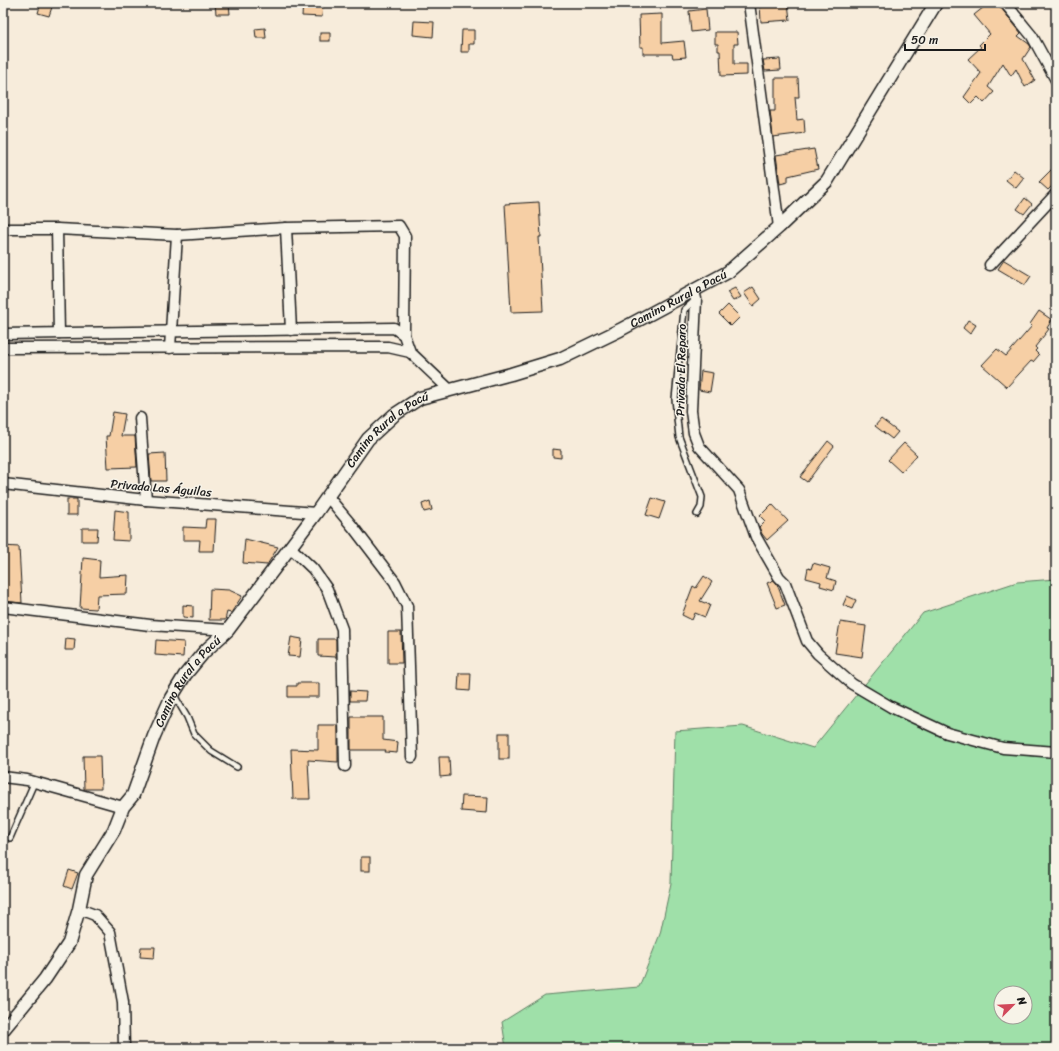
<svg xmlns="http://www.w3.org/2000/svg" width="1059" height="1051" font-family="Sriracha,sans-serif">
  <style>
    .green { fill: #9fe0a9; stroke: #5e7e62; fill-rule: evenodd }
    .building { fill: #f6cfa5; stroke: #1c1c1c }
    .lines { fill: none; stroke-linecap: round; stroke-linejoin: round }
    .service-casing { stroke: #1c1c1c; stroke-width: 8 }
    .minor-casing { stroke: #1c1c1c; stroke-width: 13 }
    .tertiary-casing { stroke: #1c1c1c; stroke-width: 15 }
    .service { stroke: #f7f3e8; stroke-width: 5 }
    .minor { stroke: #f7f3e8; stroke-width: 10 }
    .tertiary { stroke: #f7f3e8; stroke-width: 12 }
    .labels { text-anchor: middle; dominant-baseline: central; stroke-width: 3; stroke-linejoin: round; paint-order: stroke }
    .street-label { font-size: 12px; fill: #1c1c1c; stroke: #f7f3e8 }
  </style>
  <rect width="100%" height="100%" fill="#f7ecdb"/>
  <filter id="ink" filterUnits="userSpaceOnUse"><feTurbulence type="fractalNoise" baseFrequency=".025" numOctaves="2"/><feDisplacementMap in="SourceGraphic" scale="8" xChannelSelector="R" yChannelSelector="G"/><feConvolveMatrix kernelMatrix="1 2 1 2 8 2 1 2 1" color-interpolation-filters="sRGB"/></filter>
  <g filter="url(#ink)">
    <path class="green" d="M 1056,579 L 1056,1048 L 506,1048 L 502,1022 L 545,995 L 639,987 L 660,934 L 671,883 L 675,731 L 743,726 L 813,748 L 923,613 L 1017,582 ZM 1001,993 L 1025,993 L 1025,1017 L 1001,1017 Z"/>
    <g class="building">
      <path d="M 41,3 L 52,7 L 49,16 L 38,13 Z"/>
      <path d="M 215,3 L 229,3 L 230,14 L 216,14 Z"/>
      <path d="M 303,3 L 323,5 L 322,17 L 302,16 Z"/>
      <path d="M 760,3 L 788,3 L 790,20 L 761,22 Z"/>
      <path d="M 989,3 L 997,3 L 1021,33 L 1018,36 L 1029,44 L 1031,47 L 1023,59 L 1035,80 L 1025,87 L 1016,69 L 1011,76 L 1003,63 L 988,87 L 994,92 L 984,103 L 978,97 L 971,104 L 964,97 L 981,73 L 968,59 L 981,47 L 979,45 L 990,34 L 974,15 Z"/>
      <path d="M 706,9 L 708,30 L 691,32 L 689,11 Z"/>
      <path d="M 662,14 L 662,43 L 684,41 L 686,57 L 673,58 L 672,54 L 643,54 L 643,47 L 640,47 L 639,15 Z"/>
      <path d="M 414,21 L 434,22 L 433,37 L 413,35 Z"/>
      <path d="M 265,28 L 266,38 L 256,38 L 255,29 Z"/>
      <path d="M 462,30 L 474,30 L 474,44 L 469,44 L 469,52 L 461,52 Z"/>
      <path d="M 715,32 L 737,32 L 738,44 L 734,44 L 734,64 L 747,64 L 747,75 L 721,76 L 720,51 L 718,51 L 718,44 L 715,44 Z"/>
      <rect x="320" y="33" width="10" height="8"/>
      <path d="M 780,59 L 781,70 L 765,71 L 763,60 Z"/>
      <path d="M 775,78 L 798,78 L 799,97 L 795,97 L 797,120 L 804,119 L 805,133 L 773,137 L 770,111 L 775,111 Z"/>
      <path d="M 814,149 L 818,169 L 788,176 L 788,182 L 780,184 L 776,155 Z"/>
      <path d="M 1056,165 L 1056,182 L 1048,190 L 1039,182 Z"/>
      <path d="M 1014,170 L 1024,178 L 1016,188 L 1006,180 Z"/>
      <path d="M 1025,198 L 1032,204 L 1024,214 L 1017,209 Z"/>
      <path d="M 539,202 L 541,237 L 539,237 L 543,311 L 511,312 L 505,204 Z"/>
      <path d="M 1004,260 L 1031,276 L 1025,285 L 998,269 Z"/>
      <path d="M 753,287 L 761,299 L 753,306 L 744,293 Z"/>
      <path d="M 735,288 L 741,297 L 733,301 L 727,292 Z"/>
      <path d="M 728,305 L 740,317 L 731,326 L 719,314 Z"/>
      <path d="M 1039,311 L 1052,320 L 1047,328 L 1049,329 L 1035,347 L 1037,349 L 1035,351 L 1039,355 L 1033,362 L 1031,361 L 1007,387 L 982,365 L 997,349 L 1006,356 L 1032,326 L 1030,324 Z"/>
      <path d="M 968,320 L 976,325 L 970,334 L 963,328 Z"/>
      <path d="M 701,371 L 713,373 L 710,392 L 699,390 Z"/>
      <path d="M 113,412 L 125,414 L 121,436 L 135,436 L 137,467 L 108,468 L 106,436 L 109,436 Z"/>
      <path d="M 881,419 L 898,432 L 892,439 L 875,426 Z"/>
      <path d="M 828,441 L 834,446 L 807,482 L 800,477 Z"/>
      <path d="M 904,443 L 917,455 L 901,472 L 888,460 Z"/>
      <path d="M 553,449 L 561,450 L 561,458 L 553,457 Z"/>
      <path d="M 165,453 L 166,481 L 151,481 L 149,454 Z"/>
      <path d="M 652,498 L 665,502 L 659,519 L 646,515 Z"/>
      <rect x="67" y="499" width="10" height="16"/>
      <path d="M 430,501 L 432,510 L 424,512 L 422,504 Z"/>
      <path d="M 772,504 L 788,521 L 767,540 L 762,534 L 759,527 L 765,521 L 760,516 Z"/>
      <path d="M 115,510 L 129,512 L 129,541 L 113,540 Z"/>
      <path d="M 206,519 L 216,519 L 214,551 L 199,551 L 200,540 L 183,540 L 183,527 L 205,528 Z"/>
      <path d="M 82,528 L 98,528 L 97,541 L 82,541 Z"/>
      <path d="M 245,539 L 278,547 L 267,565 L 243,563 Z"/>
      <path d="M 3,546 L 19,547 L 22,603 L 3,601 Z"/>
      <path d="M 83,558 L 100,560 L 99,577 L 128,575 L 127,594 L 97,595 L 96,609 L 80,608 Z"/>
      <path d="M 813,563 L 830,568 L 827,578 L 836,581 L 834,590 L 820,586 L 821,582 L 806,578 L 808,568 L 811,569 Z"/>
      <path d="M 704,576 L 712,582 L 700,601 L 710,605 L 705,617 L 695,613 L 692,620 L 682,615 L 693,586 L 696,588 Z"/>
      <path d="M 774,580 L 777,584 L 785,605 L 777,608 L 767,583 Z"/>
      <path d="M 210,589 L 229,590 L 242,596 L 231,613 L 227,612 L 225,620 L 209,620 Z"/>
      <path d="M 847,596 L 856,600 L 852,609 L 843,605 Z"/>
      <path d="M 183,605 L 193,606 L 193,618 L 183,617 Z"/>
      <path d="M 840,622 L 866,626 L 862,657 L 835,653 Z"/>
      <path d="M 388,632 L 401,632 L 402,663 L 388,663 Z"/>
      <path d="M 291,637 L 302,639 L 300,657 L 288,656 Z"/>
      <path d="M 66,638 L 75,639 L 74,650 L 65,650 Z"/>
      <path d="M 318,639 L 336,639 L 336,657 L 318,656 Z"/>
      <path d="M 156,640 L 184,642 L 183,657 L 155,655 Z"/>
      <path d="M 459,673 L 471,673 L 470,691 L 458,690 Z"/>
      <path d="M 297,683 L 319,683 L 319,697 L 288,697 L 288,686 L 297,686 Z"/>
      <path d="M 350,691 L 366,692 L 365,701 L 350,701 Z"/>
      <path d="M 351,717 L 383,717 L 383,740 L 398,742 L 397,753 L 385,752 L 386,750 L 351,750 Z"/>
      <path d="M 318,725 L 338,725 L 338,762 L 308,760 L 310,799 L 293,799 L 291,749 L 318,750 Z"/>
      <rect x="499" y="733" width="10" height="26"/>
      <path d="M 83,756 L 100,756 L 101,789 L 84,789 Z"/>
      <path d="M 439,757 L 449,757 L 450,776 L 440,777 Z"/>
      <path d="M 462,796 L 488,797 L 487,813 L 461,811 Z"/>
      <rect x="361" y="857" width="9" height="14"/>
      <path d="M 69,870 L 78,873 L 72,889 L 64,886 Z"/>
      <path d="M 141,947 L 155,947 L 154,958 L 140,957 Z"/>
    </g>
    <g class="lines">
      <defs>
        <g id="service">
          <path d="M 695,300 L 684,310 L 675,399 L 679,437 L 702,497 L 701,507 L 697,514"/>
          <path d="M 174,695 L 187,717 L 194,734 L 211,751 L 237,767"/>
          <path d="M 10,838 L 34,783"/>
        </g>
        <g id="minor">
          <path d="M 749,3 L 779,227"/>
          <path d="M 1005,3 L 1032,36 L 1056,80"/>
          <path d="M 286,228 L 291,330"/>
          <path d="M 3,229 L 57,229 L 177,235 L 286,228 L 399,226 L 405,236 L 404,335"/>
          <path d="M 57,229 L 59,333"/>
          <path d="M 990,265 L 1056,194"/>
          <path d="M 694,291 L 696,299 L 691,411 L 694,433 L 699,446 L 739,490 L 756,537 L 779,577 L 785,583 L 807,641 L 818,654 L 852,684 L 891,707 L 947,733 L 1003,748 L 1056,752"/>
          <path d="M 3,334 L 394,328 L 404,335 L 410,352 L 450,390"/>
          <path d="M 3,348 L 388,347 L 410,352"/>
          <path d="M 170,348 L 177,235"/>
          <path d="M 140,418 L 146,500"/>
          <path d="M 3,484 L 146,500 L 316,513"/>
          <path d="M 328,497 L 353,527 L 395,582 L 407,606 L 412,757"/>
          <path d="M 290,547 L 313,569 L 327,589 L 342,629 L 345,766"/>
          <path d="M 3,607 L 150,625 L 228,630"/>
          <path d="M 3,777 L 27,780 L 88,797 L 123,807"/>
          <path d="M 79,909 L 95,915 L 110,932 L 123,1002 L 124,1048"/>
        </g>
        <g id="tertiary">
          <path id="s1" d="M 3,1030 L 45,979 L 69,943 L 79,909 L 86,875 L 114,830 L 123,807 L 133,795 L 154,736 L 171,698 L 185,675 L 204,652 L 228,630 L 316,513 L 368,439 L 394,415 L 420,398 L 511,374 L 560,359 L 620,330 L 728,272 L 779,227 L 827,181 L 936,3"/>
        </g>
      </defs>
      <use href="#service" class="service-casing"/>
      <use href="#minor" class="minor-casing"/>
      <use href="#tertiary" class="tertiary-casing"/>
      <use href="#service" class="service"/>
      <use href="#minor" class="minor"/>
      <use href="#tertiary" class="tertiary"/>
    </g>
  </g>
  <g class="labels">
    <g class="street-label">
      <text stroke="none"><textPath href="#s1" startOffset="1048">Camino Rural a Pacú</textPath></text>
      <text transform="translate(681 370) rotate(-89)">Privada El Reparo</text>
      <text stroke="none"><textPath href="#s1" startOffset="724">Camino Rural a Pacú</textPath></text>
      <text transform="translate(161 488) rotate(5)">Privada Las Águilas</text>
      <text stroke="none"><textPath href="#s1" startOffset="400">Camino Rural a Pacú</textPath></text>
    </g>
  </g>
  <rect width="1059" height="1051" fill="none" stroke="#f7f3e8" stroke-width="16"/>
  <rect x="8" y="8" width="1043" height="1035" fill="none" stroke="#1c1c1c" stroke-width="1.5" filter="url(#ink)"/>
  <g transform="translate(1013 1005) rotate(66)"><circle r="19" fill="#f7f3e8" stroke="#9f9d96"/>
  <path d="M0-3L7 15L0 10L-7 15Z" fill="#d1495b"/>
  <text y="-6" font-size="11" font-weight="bold" text-anchor="middle" fill="#1c1c1c">N</text>
  </g>
  <path d="M905 44v6h80v-6" fill="none" stroke="#1c1c1c" stroke-width="2"/>
  <text x="911" y="44" font-size="12" fill="#1c1c1c" stroke="#f7f3e8" stroke-width="3" paint-order="stroke">50 m</text>
</svg>
